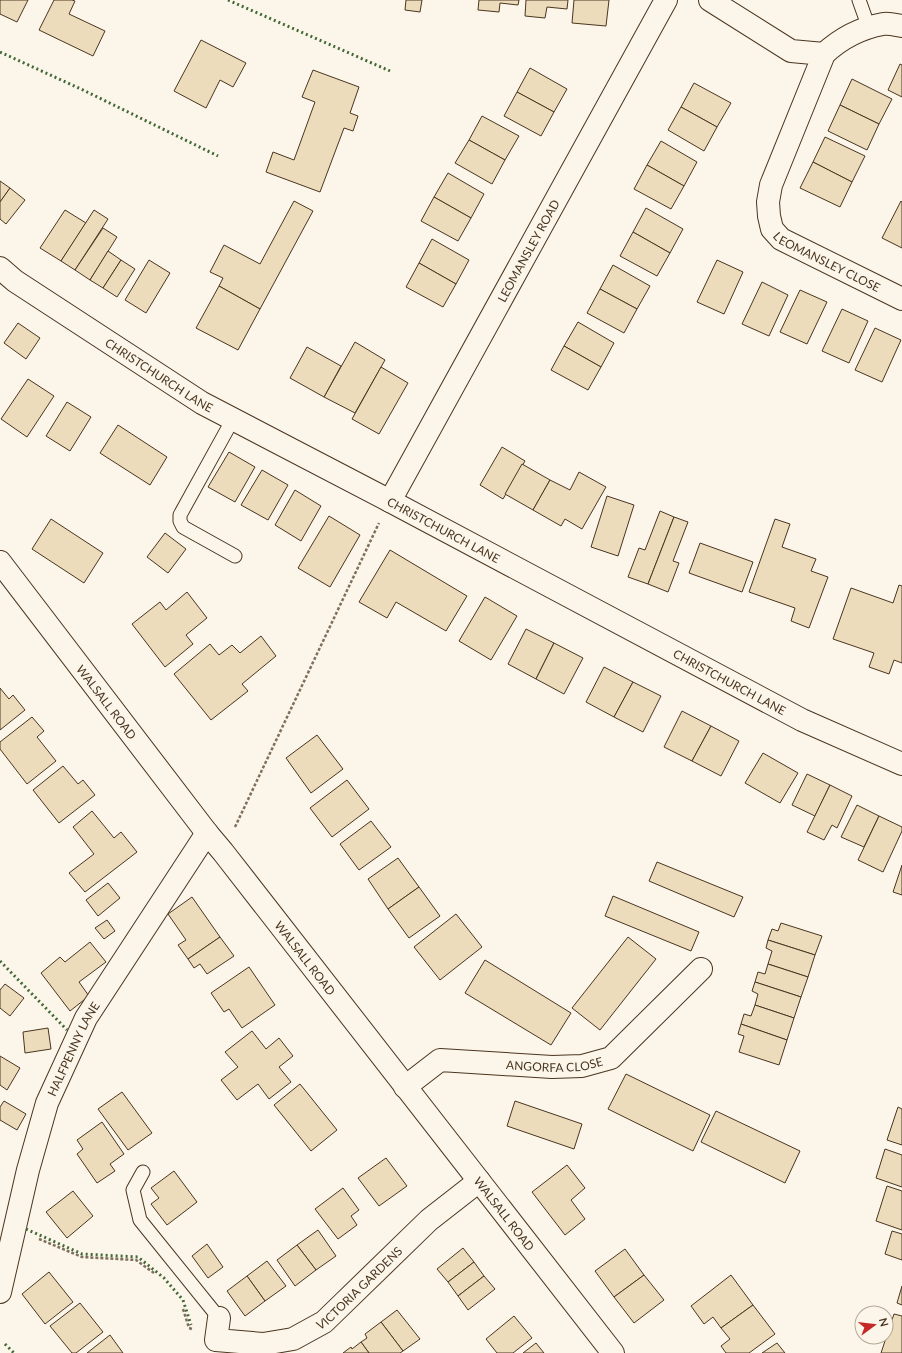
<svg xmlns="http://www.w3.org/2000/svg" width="902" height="1353" font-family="Lato,sans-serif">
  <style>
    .building { fill: #ecdcbc; stroke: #4a3520 }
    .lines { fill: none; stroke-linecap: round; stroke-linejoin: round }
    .service-casing { stroke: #4a3520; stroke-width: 15 }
    .minor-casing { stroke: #4a3520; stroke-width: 24 }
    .tertiary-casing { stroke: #4a3520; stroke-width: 24 }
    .path { stroke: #7f6f5c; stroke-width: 2.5; stroke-dasharray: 3 2; stroke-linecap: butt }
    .service { stroke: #fbf6e9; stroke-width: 13 }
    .minor { stroke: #fbf6e9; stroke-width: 22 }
    .tertiary { stroke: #fbf6e9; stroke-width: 22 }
    .hedge { stroke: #436837; stroke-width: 3; stroke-dasharray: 2 3; stroke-linecap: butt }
    .labels { text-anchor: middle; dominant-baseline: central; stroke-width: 3; stroke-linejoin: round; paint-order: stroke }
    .street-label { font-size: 12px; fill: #4a3520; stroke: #fbf6e9 }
  </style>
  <rect width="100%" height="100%" fill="#fbf6e9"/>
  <g class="building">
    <path d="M 0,0 L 28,0 L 17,22 L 0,14 Z"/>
    <path d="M 54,0 L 72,0 L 75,1 L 69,14 L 105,31 L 93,56 L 39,30 Z"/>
    <path d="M 406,0 L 422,0 L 420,12 L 405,10 Z"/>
    <path d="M 479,0 L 519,0 L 518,5 L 500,3 L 499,12 L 478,10 Z"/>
    <path d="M 526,0 L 568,0 L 567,9 L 547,7 L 545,18 L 525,16 Z"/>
    <path d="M 574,0 L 609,0 L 606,26 L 572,23 Z"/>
    <path d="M 201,40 L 246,63 L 233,87 L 220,80 L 206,108 L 174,91 Z"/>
    <path d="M 900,64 L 902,65 L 902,97 L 888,90 Z"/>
    <path d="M 530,68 L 567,89 L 554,112 L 517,92 Z"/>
    <path d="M 313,70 L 359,87 L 350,113 L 358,116 L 353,131 L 344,128 L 320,192 L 266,172 L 273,152 L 294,160 L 315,102 L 302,97 Z"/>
    <path d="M 852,79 L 892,99 L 879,124 L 840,105 Z"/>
    <path d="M 694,83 L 731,103 L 717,127 L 681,107 Z"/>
    <path d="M 517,92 L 554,112 L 541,136 L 504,116 Z"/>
    <path d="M 840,105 L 879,124 L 867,150 L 828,131 Z"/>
    <path d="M 681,107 L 717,127 L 704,151 L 668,130 Z"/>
    <path d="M 482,116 L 519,136 L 505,160 L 469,140 Z"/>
    <path d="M 825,137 L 865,156 L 852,182 L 813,162 Z"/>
    <path d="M 469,140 L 505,160 L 492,184 L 455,163 Z"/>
    <path d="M 661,141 L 697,162 L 684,186 L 647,165 Z"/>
    <path d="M 813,162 L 852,182 L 840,207 L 800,188 Z"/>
    <path d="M 647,165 L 684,186 L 671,209 L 634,189 Z"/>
    <path d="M 448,173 L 484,194 L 471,218 L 434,197 Z"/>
    <path d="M 0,181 L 10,188 L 0,202 Z"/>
    <path d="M 10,188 L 25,200 L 6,224 L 0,219 L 0,202 Z"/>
    <path d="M 434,197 L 471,218 L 458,241 L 421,221 Z"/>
    <path d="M 294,201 L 313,211 L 260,309 L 219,286 L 223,278 L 210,272 L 224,245 L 260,264 Z"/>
    <path d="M 901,201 L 902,202 L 902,248 L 882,238 Z"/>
    <path d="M 646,208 L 683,229 L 670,253 L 633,232 Z"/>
    <path d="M 65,210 L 86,223 L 61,261 L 40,248 Z"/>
    <path d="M 94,210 L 108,219 L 75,270 L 61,261 Z"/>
    <path d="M 103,228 L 117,237 L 90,280 L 75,270 Z"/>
    <path d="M 633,232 L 670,253 L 657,276 L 620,256 Z"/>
    <path d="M 432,239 L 469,260 L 456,284 L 419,263 Z"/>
    <path d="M 108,251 L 121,260 L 103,288 L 90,280 Z"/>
    <path d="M 121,260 L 135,269 L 117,297 L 103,288 Z"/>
    <path d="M 149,260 L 170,273 L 146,313 L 125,300 Z"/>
    <path d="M 717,260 L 743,272 L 724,314 L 697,302 Z"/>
    <path d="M 419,263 L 456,284 L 443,307 L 406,287 Z"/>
    <path d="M 613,265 L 650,286 L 637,309 L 600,289 Z"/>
    <path d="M 762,282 L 788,295 L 769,336 L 742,324 Z"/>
    <path d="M 219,286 L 260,309 L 238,350 L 196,328 Z"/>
    <path d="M 600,289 L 637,309 L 624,333 L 587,313 Z"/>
    <path d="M 800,290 L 827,302 L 807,344 L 780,332 Z"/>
    <path d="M 842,309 L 868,321 L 849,363 L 822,351 Z"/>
    <path d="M 578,322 L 614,343 L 601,367 L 564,346 Z"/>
    <path d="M 18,323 L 40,338 L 26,359 L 4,343 Z"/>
    <path d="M 875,328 L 901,340 L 882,382 L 855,370 Z"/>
    <path d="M 355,342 L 385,360 L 355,413 L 324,397 Z"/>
    <path d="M 564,346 L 601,367 L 588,390 L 551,370 Z"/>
    <path d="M 307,347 L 341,366 L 324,397 L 290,378 Z"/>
    <path d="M 381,367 L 408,383 L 379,434 L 352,419 Z"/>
    <path d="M 28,379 L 54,396 L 27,437 L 1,419 Z"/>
    <path d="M 67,402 L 91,417 L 70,451 L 46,436 Z"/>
    <path d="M 118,425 L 167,457 L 150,485 L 100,453 Z"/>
    <path d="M 502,447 L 525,461 L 503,499 L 480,485 Z"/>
    <path d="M 229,452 L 255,467 L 235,502 L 208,487 Z"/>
    <path d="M 522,464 L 550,480 L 533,510 L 505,494 Z"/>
    <path d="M 262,470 L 288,485 L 268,520 L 241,505 Z"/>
    <path d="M 579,472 L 606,487 L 582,529 L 565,519 L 561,526 L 533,510 L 550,480 L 570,490 Z"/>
    <path d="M 295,490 L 321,506 L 301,541 L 275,525 Z"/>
    <path d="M 607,496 L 634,505 L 618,556 L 591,547 Z"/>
    <path d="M 660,511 L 674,517 L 648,584 L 628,577 L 639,548 L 645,550 Z"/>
    <path d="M 329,516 L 360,535 L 330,587 L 298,568 Z"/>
    <path d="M 674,517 L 688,522 L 673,561 L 679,563 L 668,592 L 648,584 Z"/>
    <path d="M 51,519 L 103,553 L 84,583 L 32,549 Z"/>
    <path d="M 775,519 L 790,524 L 782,547 L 816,559 L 811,571 L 828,577 L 809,628 L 791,621 L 795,608 L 749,592 Z"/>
    <path d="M 165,533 L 186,549 L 168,573 L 147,557 Z"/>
    <path d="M 700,543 L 753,562 L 742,592 L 689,573 Z"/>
    <path d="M 390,550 L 467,596 L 446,631 L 396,602 L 387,618 L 359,602 Z"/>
    <path d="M 899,585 L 902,586 L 902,663 L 894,660 L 889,674 L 869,667 L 874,653 L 833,639 L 851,588 L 893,603 Z"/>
    <path d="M 187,592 L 207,618 L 186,635 L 193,644 L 165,667 L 132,624 L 160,602 L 166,610 Z"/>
    <path d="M 485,597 L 517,616 L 491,660 L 459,641 Z"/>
    <path d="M 526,629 L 554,643 L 536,679 L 508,664 Z"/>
    <path d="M 261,636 L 276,656 L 242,684 L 248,691 L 211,720 L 174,674 L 210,644 L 219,655 L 232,645 L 240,653 Z"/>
    <path d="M 554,643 L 583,658 L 564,694 L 536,679 Z"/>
    <path d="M 604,667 L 633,682 L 614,717 L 586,702 Z"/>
    <path d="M 633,682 L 661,696 L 643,732 L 614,717 Z"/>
    <path d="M 0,688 L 9,699 L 13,695 L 25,710 L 0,730 Z"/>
    <path d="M 682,711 L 711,726 L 692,761 L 664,747 Z"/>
    <path d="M 32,717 L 44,731 L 37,737 L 56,761 L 27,784 L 0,749 L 0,742 Z"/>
    <path d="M 711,726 L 739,741 L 721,776 L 692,761 Z"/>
    <path d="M 317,735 L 343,769 L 311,793 L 286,758 Z"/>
    <path d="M 763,753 L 798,773 L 780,803 L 745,783 Z"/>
    <path d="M 63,766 L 78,784 L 83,780 L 95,795 L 59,823 L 33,790 Z"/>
    <path d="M 807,774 L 830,785 L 815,816 L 792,805 Z"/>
    <path d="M 347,780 L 369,809 L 332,837 L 310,808 Z"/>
    <path d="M 830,785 L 852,796 L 837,828 L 832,825 L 824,840 L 807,832 Z"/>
    <path d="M 857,805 L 879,816 L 864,847 L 841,837 Z"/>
    <path d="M 92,811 L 114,838 L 121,832 L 137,852 L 85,892 L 69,873 L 94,854 L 73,827 Z"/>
    <path d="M 879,816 L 902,827 L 902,831 L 883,872 L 858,860 Z"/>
    <path d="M 371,821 L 391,847 L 359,870 L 340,844 Z"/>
    <path d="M 398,858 L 419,887 L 388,909 L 368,879 Z"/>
    <path d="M 657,862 L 743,897 L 734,917 L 649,881 Z"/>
    <path d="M 902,865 L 902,895 L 893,892 Z"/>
    <path d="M 108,883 L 120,898 L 98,916 L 86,900 Z"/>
    <path d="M 419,887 L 440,916 L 409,938 L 388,909 Z"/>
    <path d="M 613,896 L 699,932 L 691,951 L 605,916 Z"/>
    <path d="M 192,897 L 220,937 L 188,959 L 178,945 L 186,940 L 168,914 Z"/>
    <path d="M 456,914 L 482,947 L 440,980 L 414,947 Z"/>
    <path d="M 107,920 L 115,931 L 104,939 L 95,928 Z"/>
    <path d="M 781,923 L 822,936 L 815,955 L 768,940 L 772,929 L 778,931 Z"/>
    <path d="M 220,937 L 234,956 L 207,974 L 200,964 L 194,968 L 188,959 Z"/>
    <path d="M 628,937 L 656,959 L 600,1030 L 572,1008 Z"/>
    <path d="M 768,940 L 815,955 L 808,977 L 768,964 L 772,951 L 766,948 Z"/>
    <path d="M 90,942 L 106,962 L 79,982 L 89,996 L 70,1011 L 41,973 L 60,957 L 65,962 Z"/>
    <path d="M 485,960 L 571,1013 L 551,1045 L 465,993 Z"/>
    <path d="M 768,964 L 808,977 L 801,997 L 755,982 L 758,972 L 765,974 Z"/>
    <path d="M 249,967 L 275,1005 L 242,1028 L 229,1009 L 224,1012 L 211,993 Z"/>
    <path d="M 755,982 L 801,997 L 794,1018 L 755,1005 L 758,994 L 752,991 Z"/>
    <path d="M 5,984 L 24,998 L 10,1016 L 0,1008 L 0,990 Z"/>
    <path d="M 755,1005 L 794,1018 L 787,1040 L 741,1024 L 744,1014 L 751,1016 Z"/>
    <path d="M 741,1024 L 787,1040 L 779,1065 L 739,1052 L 744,1036 L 738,1034 Z"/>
    <path d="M 48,1028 L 51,1049 L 25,1053 L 23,1032 Z"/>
    <path d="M 252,1031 L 266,1049 L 279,1038 L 293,1056 L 279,1067 L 291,1082 L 269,1099 L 258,1084 L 237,1100 L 221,1080 L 238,1067 L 225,1052 Z"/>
    <path d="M 0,1056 L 20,1068 L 7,1090 L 0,1085 Z"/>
    <path d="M 626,1074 L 710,1115 L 693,1151 L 608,1109 Z"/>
    <path d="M 300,1084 L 337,1130 L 311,1151 L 274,1105 Z"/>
    <path d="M 122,1092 L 152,1133 L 128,1150 L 98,1109 Z"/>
    <path d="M 4,1101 L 26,1114 L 17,1130 L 0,1120 L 0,1107 Z"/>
    <path d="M 515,1101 L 582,1124 L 574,1149 L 507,1126 Z"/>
    <path d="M 898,1107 L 902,1109 L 902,1145 L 887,1140 Z"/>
    <path d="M 716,1111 L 800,1151 L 785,1183 L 701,1142 Z"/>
    <path d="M 102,1122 L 124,1154 L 110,1164 L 115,1171 L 97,1183 L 77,1154 L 83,1149 L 77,1140 Z"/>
    <path d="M 885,1149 L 902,1155 L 902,1187 L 876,1178 Z"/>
    <path d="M 386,1158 L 407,1186 L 379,1206 L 358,1178 Z"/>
    <path d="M 567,1165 L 585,1188 L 571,1200 L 585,1219 L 565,1235 L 532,1192 Z"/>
    <path d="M 174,1171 L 197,1202 L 167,1225 L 151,1204 L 159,1198 L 151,1188 Z"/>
    <path d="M 887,1186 L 902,1191 L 902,1230 L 876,1221 Z"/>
    <path d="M 343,1188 L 359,1210 L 351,1216 L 357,1225 L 338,1239 L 315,1209 Z"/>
    <path d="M 73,1191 L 93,1216 L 67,1238 L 46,1212 Z"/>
    <path d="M 318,1230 L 336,1256 L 316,1270 L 297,1245 Z"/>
    <path d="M 892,1231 L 902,1234 L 902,1260 L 885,1254 Z"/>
    <path d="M 207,1244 L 223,1267 L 208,1278 L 192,1256 Z"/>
    <path d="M 297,1245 L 316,1270 L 295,1286 L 277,1260 Z"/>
    <path d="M 463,1248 L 474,1262 L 448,1282 L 437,1269 Z"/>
    <path d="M 625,1249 L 644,1275 L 614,1297 L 595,1271 Z"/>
    <path d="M 267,1261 L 286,1286 L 265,1301 L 247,1276 Z"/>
    <path d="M 474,1262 L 484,1276 L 458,1296 L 448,1282 Z"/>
    <path d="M 49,1272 L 73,1302 L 45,1324 L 22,1294 Z"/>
    <path d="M 644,1275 L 664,1300 L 634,1323 L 614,1297 Z"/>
    <path d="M 731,1275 L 753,1305 L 721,1328 L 713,1317 L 704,1324 L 691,1306 Z"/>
    <path d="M 247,1276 L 265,1301 L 245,1316 L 227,1291 Z"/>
    <path d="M 484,1276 L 495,1289 L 468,1310 L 458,1296 Z"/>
    <path d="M 902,1286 L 902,1305 L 897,1303 Z"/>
    <path d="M 80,1303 L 103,1332 L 76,1353 L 72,1353 L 50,1326 Z"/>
    <path d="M 753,1305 L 775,1334 L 749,1353 L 726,1353 L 721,1346 L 730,1339 L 721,1328 Z"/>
    <path d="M 397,1310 L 420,1339 L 403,1351 L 381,1322 Z"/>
    <path d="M 894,1314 L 902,1316 L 902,1353 L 881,1353 Z"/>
    <path d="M 514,1316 L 532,1338 L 513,1353 L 497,1353 L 486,1339 Z"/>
    <path d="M 381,1322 L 403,1351 L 400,1353 L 369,1353 L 361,1342 L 367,1338 L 365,1334 Z"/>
    <path d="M 110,1335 L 123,1353 L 87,1353 Z"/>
    <path d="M 361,1342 L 369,1353 L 343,1353 L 351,1347 L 352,1349 Z"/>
    <path d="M 536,1343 L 544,1353 L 523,1353 Z"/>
    <path d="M 777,1343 L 785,1353 L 762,1353 Z"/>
  </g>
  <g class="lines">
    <defs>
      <g id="service">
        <path d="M 859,0 L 869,28"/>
        <path d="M 233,419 L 180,515 L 180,521 L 183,527 L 235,556"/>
        <path d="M 143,1172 L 133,1190 L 140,1220 L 219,1318"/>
      </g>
      <g id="minor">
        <path d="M 710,0 L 791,51 L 824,54"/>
        <path id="s1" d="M 902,26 C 896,25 889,23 883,24 C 861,28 840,39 824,54 L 771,185 L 768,202 L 769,216 L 772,229 L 781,239 L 902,299"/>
        <path id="s2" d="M 0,268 L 15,281 L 202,403 L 390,501 L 802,720 L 902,764"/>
        <path id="s3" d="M 390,501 L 666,0"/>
        <path id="s4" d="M 405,1087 L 440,1060 L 552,1067 L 582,1066 L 611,1058 L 701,969"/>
        <path id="s5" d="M 0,1292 L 28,1170 L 47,1103 L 86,1018 L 207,833"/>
        <path id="s6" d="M 219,1318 L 216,1340 L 263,1344 L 293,1339 L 324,1322 L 429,1220 L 479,1181"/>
      </g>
      <g id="tertiary">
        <path id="s7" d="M 0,562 L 207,833 L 223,852 L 613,1353"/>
      </g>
    </defs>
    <use href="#service" class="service-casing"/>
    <use href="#minor" class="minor-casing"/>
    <use href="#tertiary" class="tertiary-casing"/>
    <g class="path">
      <path d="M 235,827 L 379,523"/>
      <path d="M 39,1239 L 82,1257 L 136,1260 L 154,1273"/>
      <path d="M 183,1309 L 189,1328 L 192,1329"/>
    </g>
    <use href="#service" class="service"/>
    <use href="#minor" class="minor"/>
    <use href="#tertiary" class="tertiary"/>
    <g class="hedge">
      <path d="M 228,0 L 390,71"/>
      <path d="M 0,52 L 83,90 L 218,156"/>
      <path d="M 0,961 L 67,1030"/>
      <path d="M 26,1229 L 82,1254 L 138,1257 L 164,1278 L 183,1300 L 191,1325"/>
      <path d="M 5,1344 L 14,1353"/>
    </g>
  </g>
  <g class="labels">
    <g class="street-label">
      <text stroke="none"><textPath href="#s3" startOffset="286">LEOMANSLEY ROAD</textPath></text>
      <text stroke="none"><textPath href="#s1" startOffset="337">LEOMANSLEY CLOSE</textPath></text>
      <text stroke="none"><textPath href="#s2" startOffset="192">CHRISTCHURCH LANE</textPath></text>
      <text stroke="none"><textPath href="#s2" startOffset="516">CHRISTCHURCH LANE</textPath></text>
      <text stroke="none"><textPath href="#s2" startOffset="840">CHRISTCHURCH LANE</textPath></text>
      <text stroke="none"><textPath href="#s7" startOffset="176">WALSALL ROAD</textPath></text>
      <text stroke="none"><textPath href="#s7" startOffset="500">WALSALL ROAD</textPath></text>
      <text stroke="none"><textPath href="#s5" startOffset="255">HALFPENNY LANE</textPath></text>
      <text stroke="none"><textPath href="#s4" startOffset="159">ANGORFA CLOSE</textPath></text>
      <text stroke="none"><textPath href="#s7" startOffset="824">WALSALL ROAD</textPath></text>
      <text stroke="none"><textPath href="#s6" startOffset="184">VICTORIA GARDENS</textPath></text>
    </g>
  </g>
  <g transform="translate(874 1325) rotate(75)"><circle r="19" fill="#fbf6e9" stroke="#b4a999"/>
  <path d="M0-3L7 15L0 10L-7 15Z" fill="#c62828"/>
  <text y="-6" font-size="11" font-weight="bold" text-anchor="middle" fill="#4a3520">N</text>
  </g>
</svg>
